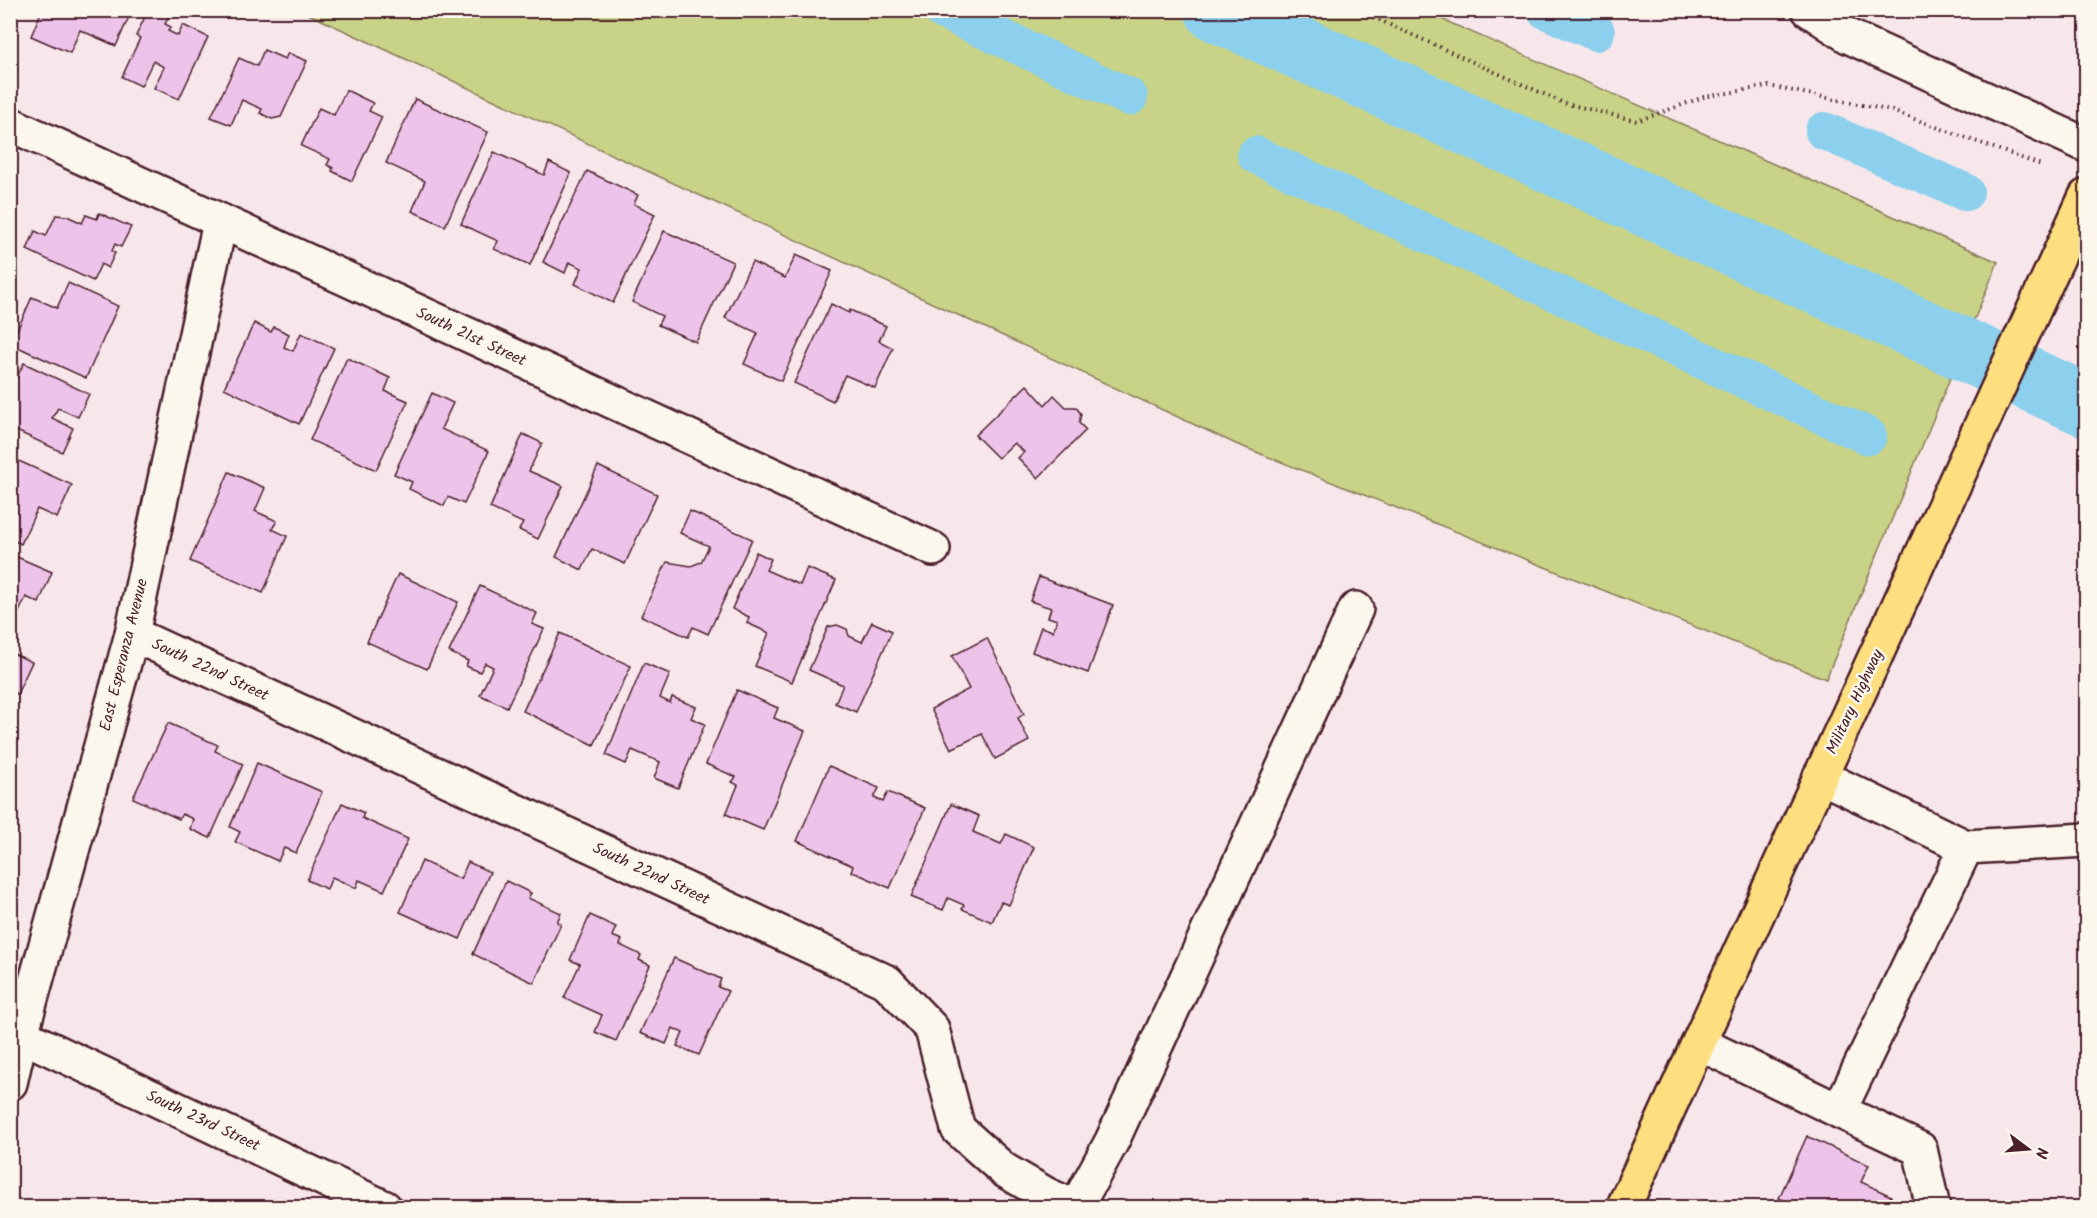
<svg xmlns="http://www.w3.org/2000/svg" width="2097" height="1218" font-family="Kalam,sans-serif">
  <style>
    .green { fill: #c8d387; stroke: #897959; stroke-width: 1.5 }
    .lines { fill: none; stroke-linecap: round; stroke-linejoin: round }
    .canal { stroke: #8cd0ed; stroke-width: 38 }
    .river { stroke: #8cd0ed; stroke-width: 63 }
    .building { fill: #eec3ea; stroke: #4a1f2b; stroke-width: 1.5 }
    .minor-casing { stroke: #4a1f2b; stroke-width: 38 }
    .major-casing { stroke: #4a1f2b; stroke-width: 38 }
    .path { stroke: #4a1f2b; stroke-width: 4; stroke-dasharray: 1.5 4.5; stroke-linecap: butt }
    .minor { stroke: #fbf7ec; stroke-width: 33 }
    .major { stroke: #fedf80; stroke-width: 33 }
    .labels { text-anchor: middle; dominant-baseline: central; stroke-width: 5; stroke-linejoin: round; paint-order: stroke }
    .street-label { font-size: 16px; fill: #4a1f2b; stroke: #fbf7ec }
  </style>
  <rect width="100%" height="100%" fill="#f7e7eb"/>
  <filter id="ink" filterUnits="userSpaceOnUse"><feTurbulence type="fractalNoise" baseFrequency=".0167" numOctaves="2"/><feDisplacementMap in="SourceGraphic" scale="12" xChannelSelector="R" yChannelSelector="G"/><feConvolveMatrix kernelMatrix="1 2 1 2 8 2 1 2 1" color-interpolation-filters="sRGB"/></filter>
  <g filter="url(#ink)">
    <path class="green" d="M 302,11 L 1423,11 L 1998,262 L 1826,679 L 1236,444 Z"/>
    <g class="lines">
      <g class="canal">
        <path d="M 942,10 L 1129,97"/>
        <path d="M 1546,10 L 1596,32"/>
        <path d="M 1824,131 L 1965,192"/>
        <path d="M 1256,155 L 1868,436"/>
      </g>
      <path class="river" d="M 1216,10 L 2086,405"/>
    </g>
    <g class="building">
      <path d="M 42,10 L 54,10 L 60,13 L 61,10 L 132,10 L 116,46 L 80,30 L 70,53 L 31,36 Z"/>
      <path d="M 148,10 L 157,10 L 169,16 L 165,24 L 171,27 L 168,31 L 178,36 L 183,25 L 208,37 L 179,99 L 154,88 L 164,67 L 153,61 L 141,86 L 122,77 L 140,38 L 136,36 Z"/>
      <path d="M 264,50 L 285,59 L 288,53 L 307,61 L 281,117 L 272,119 L 260,113 L 262,109 L 242,100 L 231,125 L 211,117 L 239,58 L 257,66 Z"/>
      <path d="M 346,90 L 373,103 L 369,111 L 382,117 L 352,181 L 332,171 L 333,168 L 327,165 L 330,159 L 301,146 L 319,108 L 334,115 Z"/>
      <path d="M 415,99 L 488,132 L 445,226 L 412,211 L 425,181 L 386,163 Z"/>
      <path d="M 494,152 L 544,175 L 549,162 L 571,173 L 530,265 L 494,249 L 498,241 L 461,224 Z"/>
      <path d="M 587,171 L 638,195 L 634,204 L 655,214 L 613,303 L 575,284 L 582,268 L 569,262 L 565,273 L 543,262 Z"/>
      <path d="M 99,213 L 131,227 L 121,247 L 115,244 L 112,251 L 115,253 L 108,268 L 101,264 L 93,281 L 27,250 L 35,231 L 46,236 L 56,215 L 67,216 L 82,223 L 86,215 L 97,219 Z"/>
      <path d="M 664,231 L 733,262 L 696,342 L 658,325 L 662,316 L 632,302 Z"/>
      <path d="M 796,255 L 832,271 L 781,381 L 744,364 L 758,333 L 725,318 L 752,262 L 785,278 Z"/>
      <path d="M 68,283 L 118,306 L 86,378 L 11,344 L 32,297 L 57,308 Z"/>
      <path d="M 831,304 L 849,313 L 850,310 L 886,326 L 879,341 L 893,348 L 875,388 L 845,375 L 833,401 L 794,383 Z"/>
      <path d="M 254,323 L 271,332 L 274,327 L 289,334 L 284,347 L 293,351 L 301,333 L 334,348 L 299,424 L 224,388 Z"/>
      <path d="M 347,358 L 390,378 L 385,391 L 408,401 L 376,470 L 310,440 Z"/>
      <path d="M 24,363 L 89,394 L 78,417 L 58,408 L 52,418 L 73,428 L 62,452 L 10,428 L 10,391 Z"/>
      <path d="M 1027,385 L 1045,405 L 1054,395 L 1066,407 L 1076,407 L 1081,414 L 1079,423 L 1086,430 L 1038,478 L 1018,458 L 1024,452 L 1014,443 L 998,458 L 975,435 Z"/>
      <path d="M 432,393 L 453,403 L 441,429 L 489,451 L 464,504 L 448,497 L 444,506 L 409,489 L 412,482 L 394,474 Z"/>
      <path d="M 523,434 L 542,443 L 529,471 L 563,486 L 538,539 L 519,530 L 523,523 L 490,508 Z"/>
      <path d="M 10,457 L 72,485 L 57,518 L 37,509 L 21,544 L 10,539 Z"/>
      <path d="M 598,466 L 657,494 L 625,564 L 592,549 L 582,570 L 556,557 Z"/>
      <path d="M 229,472 L 265,488 L 255,511 L 277,521 L 272,529 L 287,536 L 263,593 L 190,561 Z"/>
      <path d="M 690,511 L 752,539 L 708,634 L 693,627 L 688,637 L 641,616 L 667,562 L 691,566 L 701,562 L 709,546 L 680,533 Z"/>
      <path d="M 756,552 L 771,559 L 766,570 L 800,585 L 807,568 L 836,580 L 792,682 L 755,666 L 769,633 L 747,623 L 749,617 L 732,609 Z"/>
      <path d="M 10,554 L 52,572 L 39,603 L 26,597 L 10,631 Z"/>
      <path d="M 398,574 L 458,602 L 427,669 L 367,642 Z"/>
      <path d="M 1039,577 L 1113,605 L 1088,673 L 1032,652 L 1041,627 L 1053,631 L 1057,620 L 1048,617 L 1051,608 L 1030,601 Z"/>
      <path d="M 480,586 L 537,613 L 532,624 L 544,629 L 507,707 L 480,695 L 493,667 L 485,663 L 480,672 L 466,666 L 468,661 L 449,652 Z"/>
      <path d="M 872,622 L 892,631 L 856,712 L 835,703 L 843,685 L 809,670 L 828,627 L 837,625 L 847,629 L 849,636 L 862,642 Z"/>
      <path d="M 560,633 L 631,666 L 594,745 L 523,711 Z"/>
      <path d="M 987,638 L 1024,714 L 1018,718 L 1029,741 L 995,759 L 982,734 L 951,749 L 931,709 L 969,689 L 952,656 Z"/>
      <path d="M 10,652 L 32,662 L 17,694 L 10,691 Z"/>
      <path d="M 644,663 L 670,674 L 660,698 L 670,703 L 672,697 L 696,707 L 691,718 L 705,724 L 678,788 L 654,778 L 660,762 L 632,750 L 626,764 L 606,755 Z"/>
      <path d="M 737,690 L 778,708 L 774,718 L 805,731 L 763,830 L 726,814 L 738,785 L 732,782 L 736,777 L 706,764 Z"/>
      <path d="M 168,723 L 218,745 L 215,751 L 243,764 L 210,838 L 190,829 L 193,819 L 182,814 L 179,819 L 133,798 Z"/>
      <path d="M 257,763 L 322,792 L 296,853 L 284,848 L 278,861 L 235,842 L 240,832 L 230,827 Z"/>
      <path d="M 829,766 L 879,788 L 874,798 L 883,802 L 888,792 L 925,808 L 890,888 L 851,871 L 853,866 L 797,841 Z"/>
      <path d="M 342,803 L 364,813 L 362,818 L 408,839 L 384,891 L 359,880 L 356,888 L 332,877 L 327,889 L 307,880 Z"/>
      <path d="M 951,804 L 979,816 L 973,832 L 1001,844 L 1006,834 L 1034,847 L 1009,905 L 1001,902 L 992,922 L 962,909 L 964,905 L 948,898 L 943,910 L 911,897 Z"/>
      <path d="M 422,861 L 460,879 L 468,862 L 490,872 L 460,939 L 400,912 Z"/>
      <path d="M 506,881 L 531,893 L 528,898 L 561,913 L 557,922 L 561,924 L 534,983 L 473,954 Z"/>
      <path d="M 590,915 L 616,927 L 612,936 L 622,940 L 620,945 L 641,955 L 639,960 L 650,965 L 616,1041 L 595,1032 L 602,1015 L 564,998 L 580,964 L 570,960 Z"/>
      <path d="M 674,958 L 721,979 L 718,987 L 728,991 L 699,1055 L 677,1046 L 683,1033 L 673,1028 L 666,1044 L 640,1033 Z"/>
      <path d="M 1807,1136 L 1869,1165 L 1861,1182 L 1891,1196 L 1886,1208 L 1799,1208 L 1779,1198 Z"/>
    </g>
    <g class="lines">
      <defs>
        <g id="minor">
          <path d="M 1809,10 L 1848,36 L 2086,145"/>
          <path d="M 10,124 L 933,549"/>
          <path d="M 132,634 L 887,982 L 932,1029 L 958,1129 L 1004,1170 L 1047,1195 L 1077,1208"/>
          <path d="M 1966,847 L 2086,840"/>
          <path d="M 21,1035 L 385,1208"/>
          <path d="M 1699,1043 L 1839,1111 L 1966,847 L 1820,776"/>
          <path d="M 10,1083 L 21,1035 L 132,634 L 220,222"/>
          <path d="M 1839,1111 L 1920,1149 L 1933,1208"/>
          <path d="M 1076,1207 L 1112,1141 L 1356,609"/>
        </g>
        <path id="major" d="M 1623,1208 L 2086,196"/>
      </defs>
      <use href="#minor" class="minor-casing"/>
      <use href="#major" class="major-casing"/>
      <path class="path" d="M 1357,10 L 1564,103 L 1637,121 L 1704,97 L 1769,86 L 1892,111 L 2041,165"/>
      <use href="#minor" class="minor"/>
      <use href="#major" class="major"/>
    </g>
  </g>
  <g class="labels">
    <g class="street-label">
      <text transform="translate(471 337) rotate(25)">South 21st Street</text>
      <text transform="translate(124 655) rotate(-76)">East Esperanza Avenue</text>
      <text transform="translate(210 670) rotate(25)">South 22nd Street</text>
      <text transform="translate(1855 702) rotate(-65)">Military Highway</text>
      <text transform="translate(651 874) rotate(25)">South 22nd Street</text>
      <text transform="translate(203 1121) rotate(25)">South 23rd Street</text>
    </g>
  </g>
  <rect width="2097" height="1218" fill="none" stroke="#fbf7ec" stroke-width="36"/>
  <rect x="18" y="18" width="2061" height="1182" fill="none" stroke="#4a1f2b" stroke-width="2" filter="url(#ink)"/>
  <g transform="translate(2028 1149) rotate(106)" stroke="#fbf7ec" stroke-width="4.5" paint-order="stroke">
  <path d="M0-4.5L10 22L0 15L-10 22Z" fill="#4a1f2b"/>
  <text y="-9" font-size="16" font-weight="bold" text-anchor="middle" fill="#4a1f2b">N</text>
  </g>
</svg>
